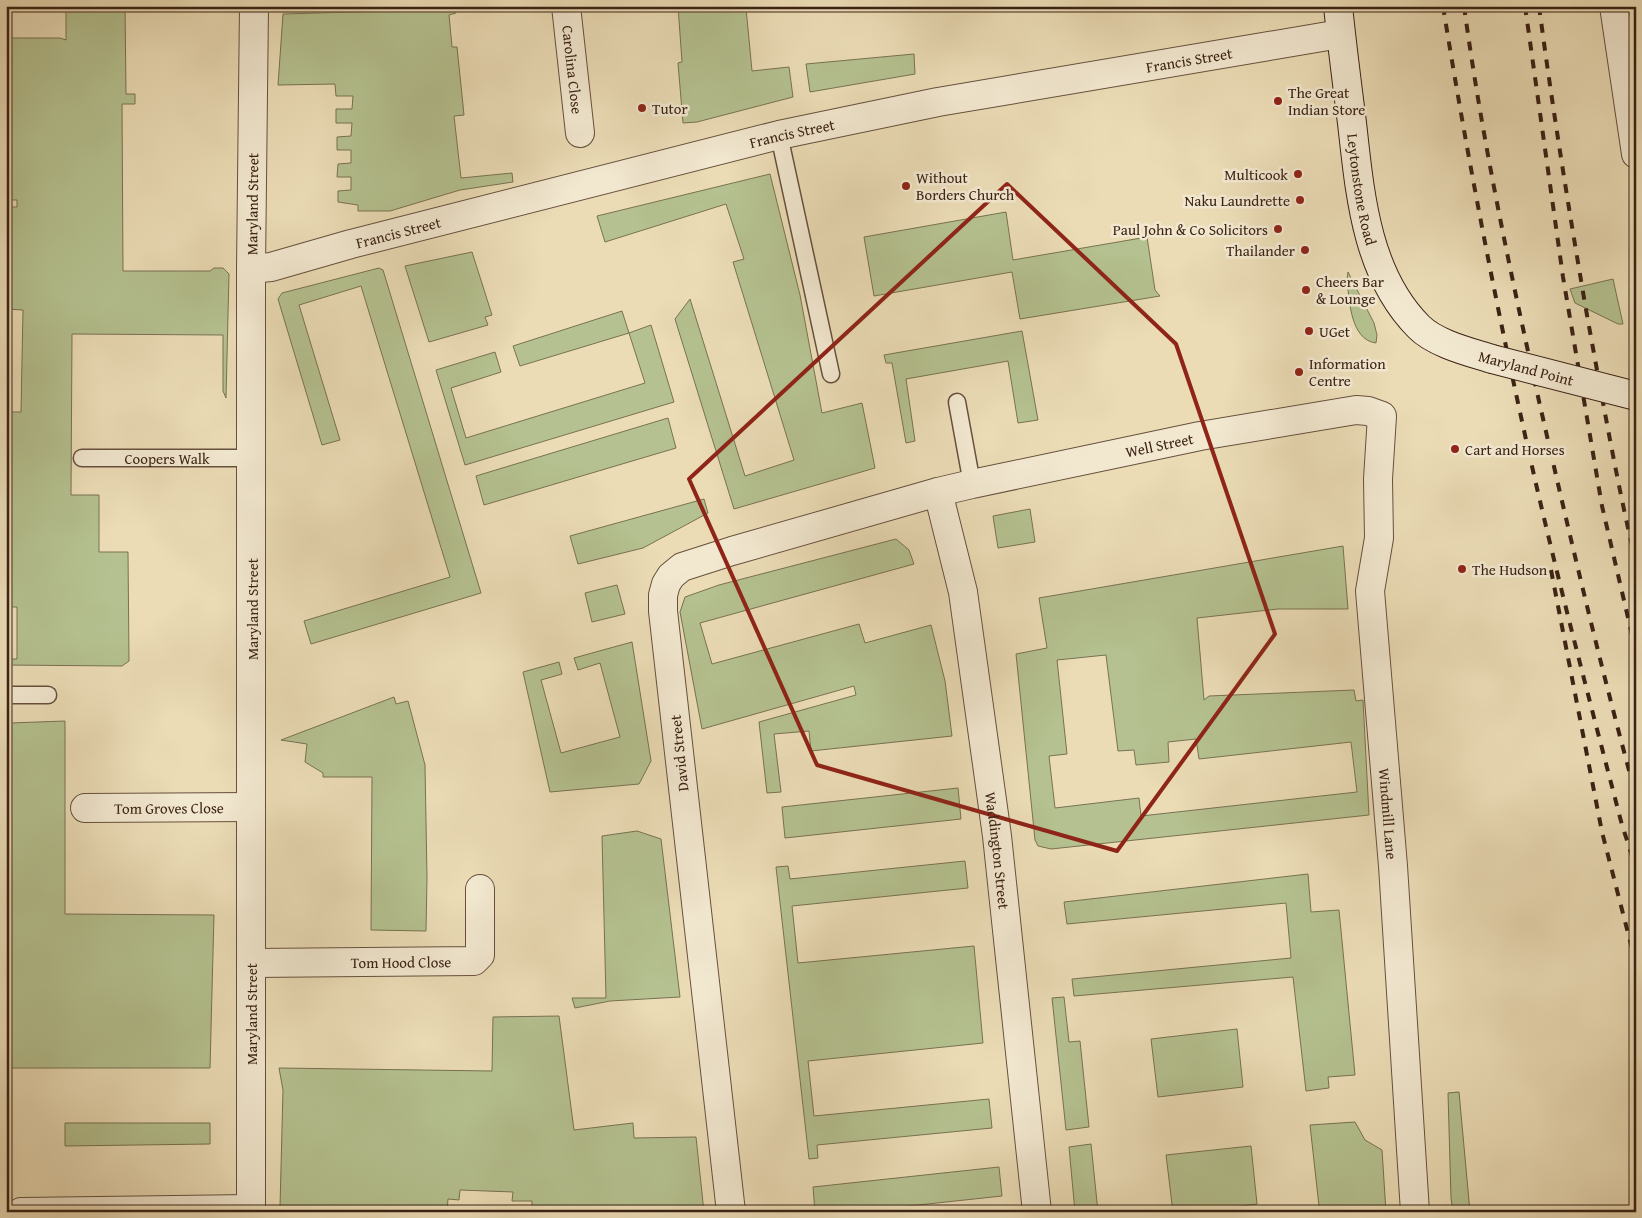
<svg xmlns="http://www.w3.org/2000/svg" width="1642" height="1218" font-family="'Gentium Book Plus',serif">
  <style>
    .green { fill: #b5c190; stroke: #787252; fill-rule: evenodd }
    .lines { fill: none; stroke-linecap: round; stroke-linejoin: round }
    .lane-casing { stroke: #67503d; stroke-width: 19 }
    .street-casing { stroke: #67503d; stroke-width: 30 }
    .secondary-casing { stroke: #3b2215; stroke-width: 30 }
    .lane { stroke: #f2e8d0; stroke-width: 16 }
    .street { stroke: #f2e8d0; stroke-width: 28 }
    .secondary { stroke: #f2e8d0; stroke-width: 28 }
    .rail { stroke: #3b2215; stroke-width: 4; stroke-dasharray: 9 9; stroke-linecap: butt }
    .secondary-bridge-casing { stroke: #3b2215; stroke-width: 30; stroke-linecap: butt }
    .secondary-bridge { stroke: #f2e8d0; stroke-width: 28 }
    .marked { fill: none; stroke: #8f2418; stroke-width: 4; stroke-linejoin: round }
    .poi-dot { fill: #8f2418; stroke: #f2e8d0; stroke-width: 2 }
    .labels { text-anchor: middle; dominant-baseline: central; stroke-width: 5; stroke-linejoin: round; paint-order: stroke }
    .street-label { font-size: 15px; fill: #3b2215; stroke: #f2e8d0 }
    .poi-label { font-size: 15px; fill: #3b2215; stroke: #f2e8d0; text-anchor: start }
  </style>
  <rect width="100%" height="100%" fill="#ebdcb6"/>
  <filter id="stains"><feTurbulence type="fractalNoise" baseFrequency=".004" numOctaves="4"/><feColorMatrix values="0 0 0 0 .2 0 0 0 0 .09 0 0 0 0 .02 0 0 0 .5 -.17"/></filter>
  <radialGradient id="worn" r=".72"><stop offset=".6" stop-color="#630" stop-opacity="0"/><stop offset="1" stop-color="#630" stop-opacity=".3"/></radialGradient>
  <g class="green">
    <path d="M 66,6 L 125,6 L 126,94 L 135,94 L 135,104 L 122,104 L 123,271 L 210,271 L 214,268 L 223,268 L 229,274 L 226,398 L 223,391 L 223,335 L 72,334 L 71,495 L 99,495 L 99,552 L 128,552 L 129,661 L 122,666 L 6,665 L 6,659 L 17,659 L 17,607 L 6,607 L 6,412 L 21,412 L 23,310 L 6,309 L 6,207 L 17,207 L 17,200 L 6,200 L 6,38 L 60,38 L 66,40 Z"/>
    <path d="M 388,6 L 455,6 L 456,13 L 449,15 L 452,47 L 457,47 L 464,115 L 454,116 L 461,178 L 512,173 L 513,182 L 460,190 L 390,211 L 358,211 L 358,205 L 338,202 L 338,191 L 351,190 L 351,177 L 337,177 L 338,164 L 351,163 L 351,150 L 337,150 L 337,137 L 351,136 L 352,123 L 336,123 L 336,109 L 352,109 L 353,96 L 336,96 L 335,84 L 278,85 L 283,14 L 387,11 Z"/>
    <path d="M 678,6 L 762,6 L 746,8 L 752,71 L 789,67 L 793,97 L 697,122 L 683,123 L 678,63 L 682,62 Z"/>
    <path d="M 914,54 L 915,74 L 810,92 L 806,64 Z"/>
    <path d="M 770,174 L 800,295 L 822,413 L 862,403 L 875,468 L 734,509 L 675,319 L 690,299 L 745,476 L 794,460 L 733,262 L 744,259 L 726,204 L 605,242 L 597,216 Z"/>
    <path d="M 1006,212 L 1013,260 L 1147,237 L 1155,290 L 1160,296 L 1020,319 L 1012,272 L 874,296 L 864,237 Z"/>
    <path d="M 472,252 L 492,315 L 485,317 L 488,325 L 429,342 L 405,266 Z"/>
    <path d="M 379,268 L 383,270 L 481,593 L 311,644 L 304,621 L 450,577 L 361,286 L 299,305 L 340,440 L 322,445 L 278,299 L 282,293 Z"/>
    <path d="M 1348,272 L 1374,323 L 1377,335 L 1376,343 C 1350,340 1349,298 1347,279 Z"/>
    <path d="M 1613,279 L 1623,324 L 1618,324 L 1575,303 L 1570,289 Z"/>
    <path d="M 622,311 L 629,333 L 651,325 L 674,402 L 465,465 L 436,370 L 495,352 L 501,372 L 451,388 L 466,438 L 645,383 L 629,333 L 520,366 L 513,346 Z"/>
    <path d="M 1022,331 L 1038,420 L 1018,423 L 1008,361 L 906,379 L 915,441 L 906,443 L 892,363 L 886,363 L 884,355 Z"/>
    <path d="M 668,418 L 676,448 L 484,505 L 476,476 Z"/>
    <path d="M 704,499 L 708,513 L 643,548 L 578,564 L 570,536 Z"/>
    <path d="M 1030,509 L 1035,542 L 998,548 L 993,516 Z"/>
    <path d="M 896,539 L 909,550 L 914,564 L 700,623 L 712,664 L 859,624 L 865,643 L 931,625 L 945,681 L 952,736 L 811,751 L 809,731 L 774,734 L 781,792 L 767,793 L 759,722 L 856,695 L 854,686 L 702,729 L 680,612 L 685,597 L 719,585 Z"/>
    <path d="M 1343,546 L 1348,609 L 1278,609 L 1197,618 L 1204,700 L 1209,696 L 1354,690 L 1356,701 L 1363,700 L 1369,815 L 1051,849 L 1038,846 L 1035,840 L 1016,654 L 1047,648 L 1039,598 ZM 1106,655 L 1118,751 L 1134,750 L 1136,765 L 1169,762 L 1168,742 L 1196,739 L 1199,759 L 1351,742 L 1357,792 L 1141,816 L 1139,798 L 1055,808 L 1049,756 L 1067,754 L 1057,660 Z"/>
    <path d="M 617,585 L 625,614 L 592,622 L 585,593 Z"/>
    <path d="M 632,642 L 651,761 L 639,784 L 550,792 L 523,672 L 559,662 L 562,674 L 541,680 L 561,753 L 620,737 L 600,663 L 578,670 L 574,658 Z"/>
    <path d="M 394,697 L 396,704 L 408,701 L 425,765 L 427,877 L 426,931 L 371,930 L 372,777 L 323,777 L 323,773 L 305,762 L 307,744 L 281,740 Z"/>
    <path d="M 65,721 L 65,914 L 214,915 L 210,1068 L 6,1068 L 6,783 L 9,783 L 10,723 Z"/>
    <path d="M 958,788 L 961,819 L 785,838 L 782,807 Z"/>
    <path d="M 637,831 L 661,839 L 680,997 L 610,1001 L 575,1008 L 572,998 L 606,998 L 602,836 Z"/>
    <path d="M 965,861 L 968,888 L 792,906 L 798,963 L 974,946 L 983,1043 L 808,1061 L 814,1116 L 989,1099 L 992,1128 L 817,1145 L 818,1158 L 809,1159 L 776,867 L 788,866 L 790,879 Z"/>
    <path d="M 1308,874 L 1311,912 L 1339,910 L 1355,1075 L 1328,1077 L 1329,1088 L 1306,1091 L 1293,977 L 1074,996 L 1072,979 L 1291,958 L 1286,903 L 1067,924 L 1064,902 Z"/>
    <path d="M 1064,997 L 1069,1042 L 1080,1041 L 1089,1127 L 1066,1130 L 1052,998 Z"/>
    <path d="M 559,1016 L 574,1130 L 633,1123 L 634,1138 L 696,1137 L 704,1212 L 576,1212 L 532,1210 L 532,1201 L 512,1201 L 513,1192 L 460,1190 L 459,1200 L 448,1199 L 447,1211 L 280,1207 L 283,1090 L 279,1068 L 492,1071 L 493,1017 Z"/>
    <path d="M 1237,1029 L 1243,1087 L 1158,1097 L 1151,1039 Z"/>
    <path d="M 1459,1092 L 1470,1212 L 1453,1212 L 1451,1198 L 1448,1093 Z"/>
    <path d="M 1355,1122 L 1365,1140 L 1382,1150 L 1386,1212 L 1318,1212 L 1319,1206 L 1310,1125 Z"/>
    <path d="M 65,1123 L 210,1123 L 210,1144 L 65,1146 Z"/>
    <path d="M 1091,1144 L 1098,1212 L 1075,1212 L 1069,1147 Z"/>
    <path d="M 1251,1146 L 1257,1204 L 1194,1212 L 1173,1212 L 1166,1155 Z"/>
    <path d="M 999,1167 L 1002,1196 L 853,1212 L 815,1212 L 813,1187 Z"/>
  </g>
  <g class="lines">
    <defs>
      <g id="lane">
        <path d="M 779,135 L 831,374"/>
        <path d="M 957,402 L 972,484"/>
        <path id="s1" d="M 82,458 L 252,458"/>
        <path d="M 6,695 L 48,695"/>
      </g>
      <g id="street">
        <path id="s2" d="M 566,6 L 580,133"/>
        <path d="M 1614,6 L 1636,154"/>
        <path id="s3" d="M 251,269 L 271,267 L 351,244 L 779,135 L 938,102 L 1340,34"/>
        <path id="s4" d="M 938,492 L 963,592 L 997,836 L 1037,1212"/>
        <path id="s5" d="M 85,808 L 251,807"/>
        <path id="s6" d="M 252,963 L 474,961 L 480,955 L 480,889"/>
        <path d="M 21,1212 L 251,1209"/>
        <path id="s7" d="M 251,1212 L 251,269 L 254,6"/>
        <path id="s8" d="M 731,1212 L 663,611 L 663,595 L 666,584 L 671,576 L 682,567 L 732,551 L 938,492 L 972,484 L 1200,436 L 1356,410 L 1368,411 L 1382,416 L 1378,479 L 1379,538 L 1370,591 L 1393,866 L 1415,1212"/>
      </g>
      <g id="secondary">
        <path id="s9" d="M 1338,6 C 1342,45 1347,84 1352,123 C 1360,194 1366,274 1419,327 C 1436,344 1470,352 1492,359"/>
      </g>
    </defs>
    <use href="#lane" class="lane-casing"/>
    <use href="#street" class="street-casing"/>
    <use href="#secondary" class="secondary-casing"/>
    <use href="#lane" class="lane"/>
    <use href="#street" class="street"/>
    <use href="#secondary" class="secondary"/>
    <g class="rail">
      <path d="M 1443,6 C 1467,156 1496,305 1529,453 C 1557,578 1590,702 1622,825 L 1636,868"/>
      <path d="M 1464,6 C 1482,139 1510,271 1539,401 C 1569,533 1600,665 1636,796"/>
      <path d="M 1525,6 L 1563,277 L 1602,506 L 1636,652"/>
      <path d="M 1539,6 C 1553,112 1570,217 1588,321 C 1603,402 1617,483 1636,563"/>
      <path d="M 1551,570 L 1602,832 L 1636,964"/>
    </g>
    <defs>
      <path id="secondary-bridge" d="M 1492,359 L 1636,396"/>
    </defs>
    <use href="#secondary-bridge" class="secondary-bridge-casing"/>
    <use href="#secondary-bridge" class="secondary-bridge"/>
  </g>
  <path class="marked" d="M 1007,184 L 1176,344 L 1275,634 L 1117,851 L 817,765 L 689,479 Z"/>
  <g class="poi-dot">
    <circle cx="1278" cy="101" r="5"/>
    <circle cx="642" cy="108" r="5"/>
    <circle cx="1298" cy="174" r="5"/>
    <circle cx="906" cy="186" r="5"/>
    <circle cx="1300" cy="200" r="5"/>
    <circle cx="1278" cy="229" r="5"/>
    <circle cx="1305" cy="250" r="5"/>
    <circle cx="1306" cy="290" r="5"/>
    <circle cx="1309" cy="331" r="5"/>
    <circle cx="1299" cy="372" r="5"/>
    <circle cx="1455" cy="449" r="5"/>
    <circle cx="1462" cy="569" r="5"/>
  </g>
  <g class="labels">
    <g class="street-label">
      <text stroke="none"><textPath href="#s3" startOffset="962">Francis Street</textPath></text>
      <text stroke="none"><textPath href="#s2" startOffset="64">Carolina Close</textPath></text>
      <text stroke="none"><textPath href="#s3" startOffset="558">Francis Street</textPath></text>
      <text stroke="none"><textPath href="#s9" startOffset="185">Leytonstone Road</textPath></text>
      <text stroke="none"><textPath href="#s7" startOffset="1008">Maryland Street</textPath></text>
      <text stroke="none"><textPath href="#s3" startOffset="152">Francis Street</textPath></text>
      <text transform="translate(1526 368) rotate(15)">Maryland Point</text>
      <text stroke="none"><textPath href="#s8" startOffset="1149">Well Street</textPath></text>
      <text stroke="none"><textPath href="#s1" startOffset="85">Coopers Walk</textPath></text>
      <text transform="translate(252 609) rotate(-90)">Maryland Street</text>
      <text transform="translate(679 753) rotate(-96)">David Street</text>
      <text stroke="none"><textPath href="#s5" startOffset="84">Tom Groves Close</textPath></text>
      <text stroke="none"><textPath href="#s8" startOffset="1775">Windmill Lane</textPath></text>
      <text stroke="none"><textPath href="#s4" startOffset="364">Waddington Street</textPath></text>
      <text stroke="none"><textPath href="#s6" startOffset="149">Tom Hood Close</textPath></text>
      <text transform="translate(251 1014) rotate(-90)">Maryland Street</text>
    </g>
    <g class="poi-label">
      <text x="1288" y="92">The Great<tspan x="1288" dy="17">Indian Store</tspan></text>
      <text x="652" y="108">Tutor</text>
      <text x="1288" y="174" text-anchor="end">Multicook</text>
      <text x="916" y="177">Without<tspan x="916" dy="17">Borders Church</tspan></text>
      <text x="1290" y="200" text-anchor="end">Naku Laundrette</text>
      <text x="1268" y="229" text-anchor="end">Paul John &amp; Co Solicitors</text>
      <text x="1295" y="250" text-anchor="end">Thailander</text>
      <text x="1316" y="281">Cheers Bar<tspan x="1316" dy="17">&amp; Lounge</tspan></text>
      <text x="1319" y="331">UGet</text>
      <text x="1309" y="363">Information<tspan x="1309" dy="17">Centre</tspan></text>
      <text x="1465" y="449">Cart and Horses</text>
      <text x="1472" y="569">The Hudson</text>
    </g>
  </g>
  <rect width="1642" height="1218" fill="none" stroke="#ebdcb6" stroke-width="25"/>
  <rect x="8" y="8" width="1627" height="1203" fill="none" stroke="#3b2215" stroke-width="2.5"/>
  <rect x="12" y="12" width="1617" height="1193" fill="none" stroke="#3b2215"/>
  <rect width="100%" height="100%" filter="url(#stains)"/>
  <rect width="100%" height="100%" fill="url(#worn)"/>
</svg>
